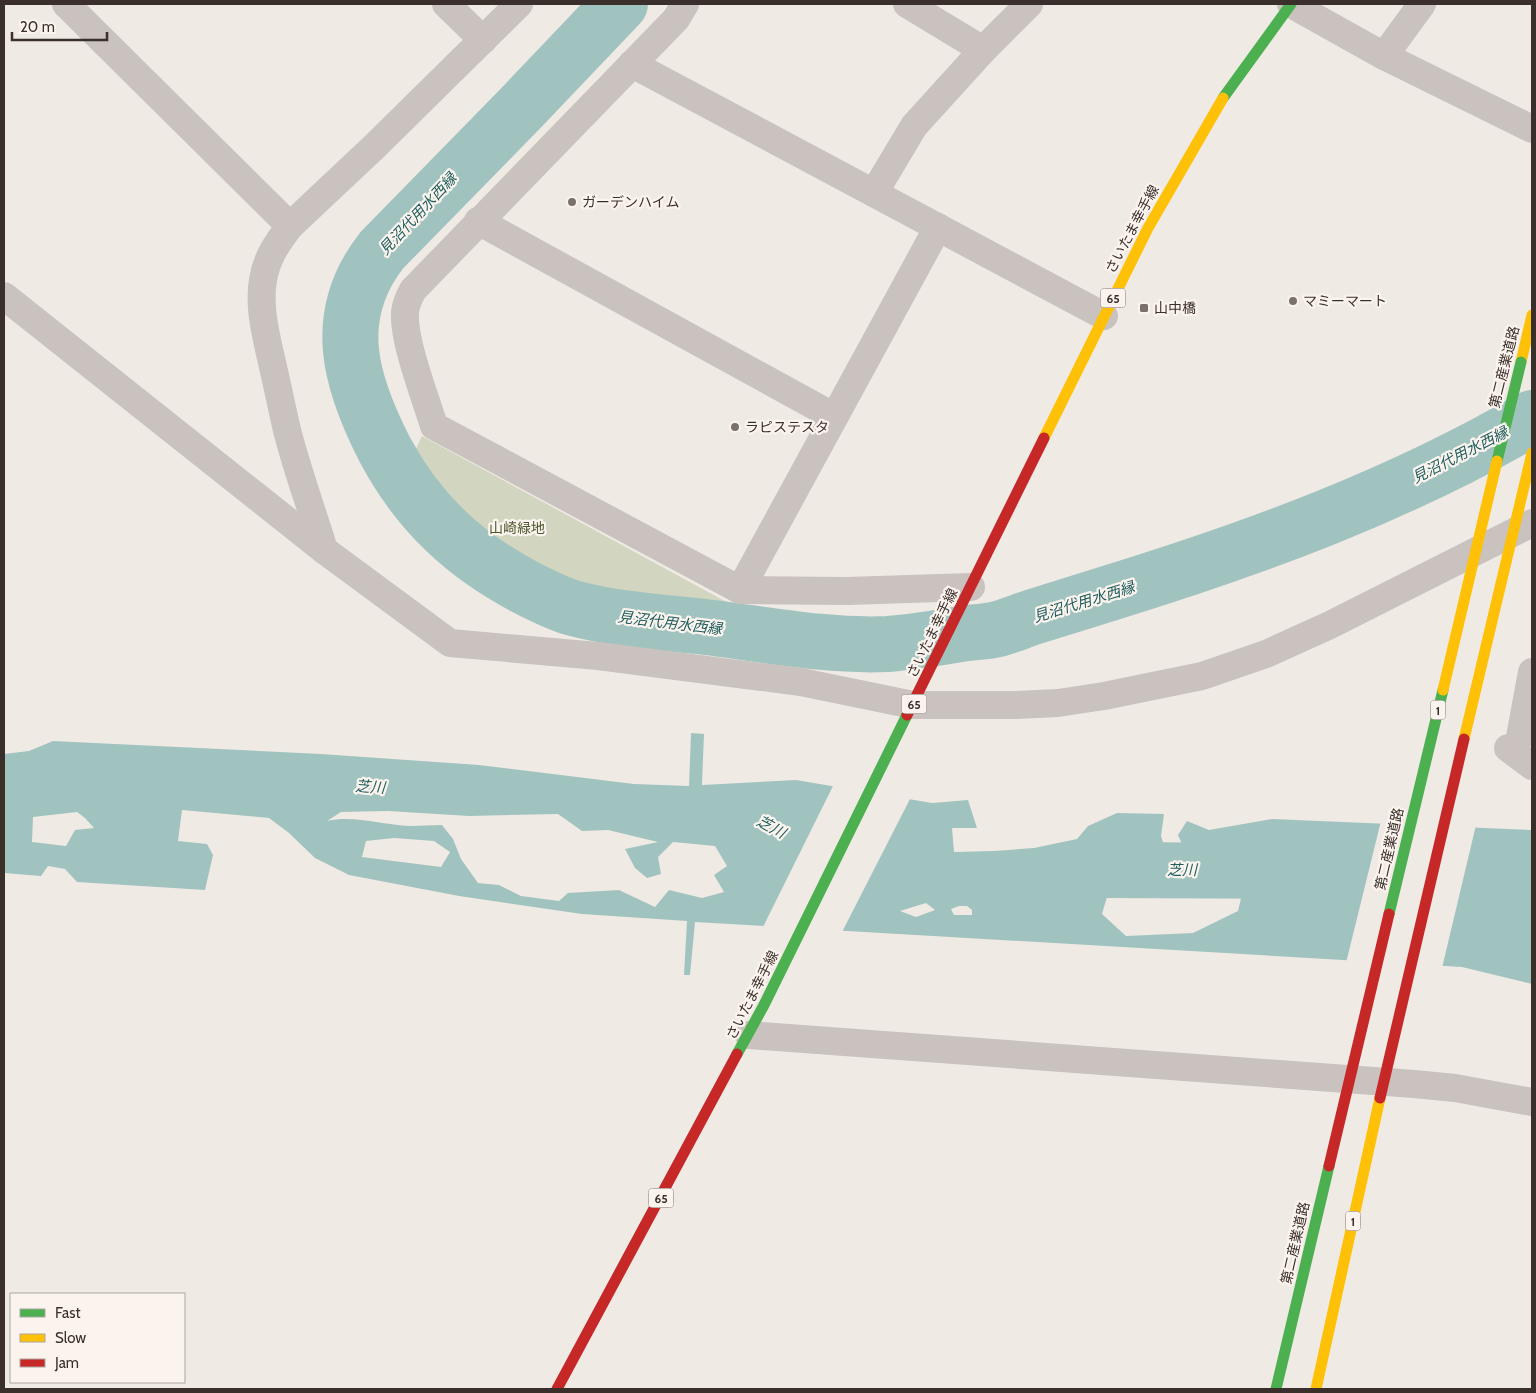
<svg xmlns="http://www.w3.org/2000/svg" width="1536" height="1393" font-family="Cabin,'Noto Sans JP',sans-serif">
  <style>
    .green { fill: #d2d5bf }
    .water { fill: #a1c3c0; fill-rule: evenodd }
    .pier { fill: #f0eae5 }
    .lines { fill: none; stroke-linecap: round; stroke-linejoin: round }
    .river { stroke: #a1c3c0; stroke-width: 56 }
    .street { stroke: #c9c2be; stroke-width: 28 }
    .fast { stroke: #4caf50; stroke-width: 11 }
    .slow { stroke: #ffc107; stroke-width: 11 }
    .jam { stroke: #c62828; stroke-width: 11 }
    .fast-bridge { stroke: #4caf50; stroke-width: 11 }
    .slow-bridge { stroke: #ffc107; stroke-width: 11 }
    .jam-bridge { stroke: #c62828; stroke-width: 11 }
    .poi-dot { fill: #7a706c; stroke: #fbf4ee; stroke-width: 2 }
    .labels { text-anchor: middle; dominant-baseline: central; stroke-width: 4.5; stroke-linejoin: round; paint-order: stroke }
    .shield { fill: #fbf4ee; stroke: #756a66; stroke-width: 1 }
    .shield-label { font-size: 12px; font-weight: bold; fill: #3b2f2b }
    .poi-label { font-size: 14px; fill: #3b2f2b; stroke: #fbf4ee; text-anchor: start }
    .street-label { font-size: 14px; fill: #3b2f2b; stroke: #fbf4ee }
    .park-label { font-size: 14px; fill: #4d592e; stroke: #fbf4ee }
    .water-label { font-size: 15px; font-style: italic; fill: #1f5d5d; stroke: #fbf4ee }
  </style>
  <rect width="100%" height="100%" fill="#f0eae5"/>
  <path class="green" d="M 422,436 L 732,605 L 729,614 L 619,600 L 560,587 L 496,558 L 454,522 L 409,464 Z"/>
  <path class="water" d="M 691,733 L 704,734 L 702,785 L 796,780 L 932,803 L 968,800 L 977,828 L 952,828 L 954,852 L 994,851 L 1034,848 L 1077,839 L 1088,826 L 1117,813 L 1164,814 L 1161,836 L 1166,852 L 1187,856 L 1178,835 L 1187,821 L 1209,830 L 1272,819 L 1532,830 L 1532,984 L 1462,967 L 695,922 L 690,975 L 684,975 L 687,921 L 582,914 L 459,896 L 349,875 L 315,858 L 289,833 L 269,818 L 182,810 L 178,841 L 207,844 L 213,855 L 205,890 L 77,882 L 65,869 L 48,866 L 41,876 L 4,873 L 4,754 L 29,751 L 53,741 L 321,754 L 479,765 L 634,784 L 689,786 ZM 388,811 L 469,816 L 558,814 L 582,831 L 608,830 L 658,842 L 625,849 L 635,868 L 647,878 L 661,874 L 658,857 L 673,842 L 715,846 L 727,866 L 714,875 L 724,892 L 702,898 L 669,890 L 655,907 L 619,890 L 568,893 L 559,901 L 521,896 L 499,885 L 478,883 L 461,859 L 453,839 L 442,825 C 432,825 421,826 410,826 C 383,825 354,815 327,821 L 341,812 ZM 77,812 L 85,818 L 94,828 L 75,830 L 66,846 L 32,842 L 33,817 ZM 394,838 L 434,841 L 450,852 L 441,867 L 362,857 L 366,841 ZM 1216,862 L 1222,881 L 1242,894 L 1238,911 L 1193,933 L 1126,936 L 1102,914 L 1107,897 L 1121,882 L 1145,879 ZM 926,903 L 935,910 L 916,917 L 900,911 ZM 959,906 L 967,906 L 972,910 L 972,915 L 954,915 L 951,909 Z"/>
  <g class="pier">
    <path d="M 834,784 L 911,797 L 841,934 L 762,929 Z"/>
    <path d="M 1381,821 L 1476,825 L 1442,968 L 1346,963 Z"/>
  </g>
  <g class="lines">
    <g class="river">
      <path d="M 620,4 L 520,109 L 382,250 C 330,316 350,382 385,450 C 418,512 464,555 525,587 C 541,595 556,603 573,608 C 613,619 656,622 697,626 C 759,633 825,647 888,644 C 912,642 937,638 961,634 C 973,632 986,632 998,629 C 1009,626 1021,621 1033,617 C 1059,609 1084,601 1110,593 C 1256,548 1400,495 1532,418"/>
      <path d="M 1100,870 L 1298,871"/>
    </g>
    <g class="street">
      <path d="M 66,4 L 290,226"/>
      <path d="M 446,4 L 483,40"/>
      <path d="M 685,4 L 676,19 L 413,290 C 409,297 406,303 405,312 C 403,341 425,396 434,426 L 740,590 L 847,591 L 971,587"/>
      <path d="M 907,4 L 983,50"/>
      <path d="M 1291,4 L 1384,56 L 1532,129"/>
      <path d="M 1384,56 L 1422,4"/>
      <path d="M 632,64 L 1104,316"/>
      <path d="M 874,193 L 914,126 L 983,50 L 1029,4"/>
      <path d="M 478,221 L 833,416"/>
      <path d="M 4,296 L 324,550 L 450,643 L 598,656 L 801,682 L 913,705 L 1015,705 L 1058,703 L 1104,696 L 1202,676 L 1266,654 L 1330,625 L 1532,523"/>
      <path d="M 324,550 C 312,510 297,470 287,430 C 282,409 278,388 273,367 C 267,339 258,309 263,280 C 266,259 277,243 290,226 L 375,146 L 519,4"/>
      <path d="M 740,590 L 938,227"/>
      <path d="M 1520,737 L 1532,672"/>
      <path d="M 1508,748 L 1532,766"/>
      <path d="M 749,1035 L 1414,1084 L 1455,1088 L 1532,1102"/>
    </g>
    <g class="fast">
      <path d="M 1223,98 L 1291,4"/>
      <path d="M 737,1054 L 764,1005 L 907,715"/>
    </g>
    <g class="slow">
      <path d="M 1521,362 L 1532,315"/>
      <path d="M 1044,438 L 1148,228 L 1223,98"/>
    </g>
    <g class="jam">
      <path d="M 907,715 L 1044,438"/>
      <path d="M 557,1389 L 737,1054"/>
    </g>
    <g class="fast-bridge">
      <path d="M 1497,461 L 1521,362"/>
      <path d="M 1389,914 L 1443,690"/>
      <path d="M 1276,1389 L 1329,1166"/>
    </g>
    <g class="slow-bridge">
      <path d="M 1443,690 L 1497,461"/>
      <path d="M 1464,739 L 1532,453"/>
      <path d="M 1316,1389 L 1380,1098"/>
    </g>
    <g class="jam-bridge">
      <path d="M 1380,1098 L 1464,739"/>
      <path d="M 1329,1166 L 1389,914"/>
    </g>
  </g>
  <g class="poi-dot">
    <circle cx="572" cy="202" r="5"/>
    <circle cx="1293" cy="301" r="5"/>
    <rect x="1139" y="303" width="10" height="10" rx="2.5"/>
    <circle cx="735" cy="427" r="5"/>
  </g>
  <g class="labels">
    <g class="shield">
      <rect x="1100.5" y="288.5" width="25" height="19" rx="4"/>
      <rect x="901.5" y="694.5" width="25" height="19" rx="4"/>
      <rect x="1430.5" y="700.5" width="15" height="19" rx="4"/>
      <rect x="648.5" y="1188.5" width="25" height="19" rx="4"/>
      <rect x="1345.5" y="1211.5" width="15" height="19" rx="4"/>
    </g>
    <g class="shield-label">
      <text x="1113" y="298">65</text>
      <text x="914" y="704">65</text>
      <text x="1438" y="710">1</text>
      <text x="661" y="1198">65</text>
      <text x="1353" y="1221">1</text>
    </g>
    <g class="poi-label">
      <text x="582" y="202">ガーデンハイム</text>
      <text x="1303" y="301">マミーマート</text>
      <text x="1154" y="308">山中橋</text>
      <text x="745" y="427">ラピステスタ</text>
    </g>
    <g class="street-label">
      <text transform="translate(1132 229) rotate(-62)">さいたま幸手線</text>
      <text transform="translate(1504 367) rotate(-76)">第二産業道路</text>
      <text transform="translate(932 633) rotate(-64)">さいたま幸手線</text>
      <text transform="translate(1389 849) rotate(-77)">第二産業道路</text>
      <text transform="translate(752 995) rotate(-63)">さいたま幸手線</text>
      <text transform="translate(1295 1243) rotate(-77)">第二産業道路</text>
    </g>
    <g class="park-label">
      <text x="517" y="528">山崎緑地</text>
    </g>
    <g class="water-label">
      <text transform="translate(418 214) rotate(-47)">見沼代用水西縁</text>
      <text transform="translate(1460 455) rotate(-27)">見沼代用水西縁</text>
      <text transform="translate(1084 602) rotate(-17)">見沼代用水西縁</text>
      <text transform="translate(670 623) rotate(7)">見沼代用水西縁</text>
      <text transform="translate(370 787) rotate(4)">芝川</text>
      <text transform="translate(771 827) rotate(28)">芝川</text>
      <text x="1182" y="870">芝川</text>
    </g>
  </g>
  <rect width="1536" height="1393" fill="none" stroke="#3b2f2b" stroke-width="10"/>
  <rect x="10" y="1293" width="175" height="90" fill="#fbf4ee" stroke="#aea5a0"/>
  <rect x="20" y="1309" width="25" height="8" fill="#4caf50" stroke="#aea5a0"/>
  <text x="55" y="1318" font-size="15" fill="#3b2f2b">Fast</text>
  <rect x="20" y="1334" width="25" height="8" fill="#ffc107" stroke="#aea5a0"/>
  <text x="55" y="1343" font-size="15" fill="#3b2f2b">Slow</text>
  <rect x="20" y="1359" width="25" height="8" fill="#c62828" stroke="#aea5a0"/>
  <text x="55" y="1368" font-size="15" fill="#3b2f2b">Jam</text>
  <path d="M12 32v8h95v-8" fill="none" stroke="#3b2f2b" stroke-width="2.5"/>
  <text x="20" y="32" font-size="15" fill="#3b2f2b" stroke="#fbf4ee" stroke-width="4" paint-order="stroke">20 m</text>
</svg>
